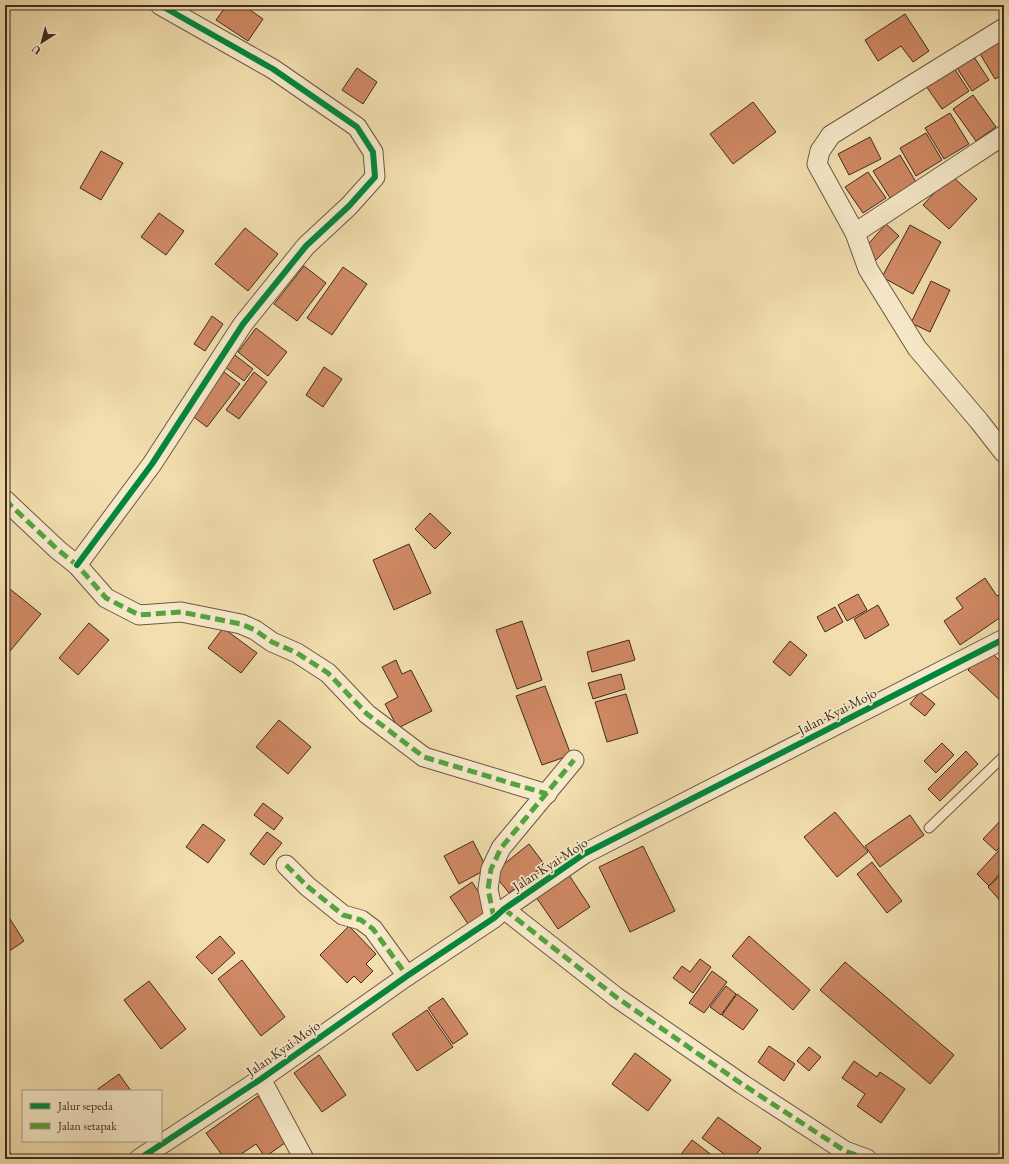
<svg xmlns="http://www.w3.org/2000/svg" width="1009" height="1164" font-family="'EB Garamond',serif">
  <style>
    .building { fill: #d08964; stroke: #3f2c20 }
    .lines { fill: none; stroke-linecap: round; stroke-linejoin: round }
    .service-casing { stroke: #6c5844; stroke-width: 11 }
    .minor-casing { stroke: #6c5844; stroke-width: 21 }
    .service { stroke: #f7eaca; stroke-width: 9 }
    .minor { stroke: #f7eaca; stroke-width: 19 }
    .quiet { stroke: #54a441; stroke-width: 5; stroke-dasharray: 10 5; stroke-linecap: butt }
    .cycleway-casing { stroke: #f7eaca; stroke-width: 8 }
    .cycleway { stroke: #00873e; stroke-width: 6 }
    .labels { text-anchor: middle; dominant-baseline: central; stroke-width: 3.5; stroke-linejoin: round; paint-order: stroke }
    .street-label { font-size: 14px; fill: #3f2c20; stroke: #f7eaca }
  </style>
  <rect width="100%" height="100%" fill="#f2deae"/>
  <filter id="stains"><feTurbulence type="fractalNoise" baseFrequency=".005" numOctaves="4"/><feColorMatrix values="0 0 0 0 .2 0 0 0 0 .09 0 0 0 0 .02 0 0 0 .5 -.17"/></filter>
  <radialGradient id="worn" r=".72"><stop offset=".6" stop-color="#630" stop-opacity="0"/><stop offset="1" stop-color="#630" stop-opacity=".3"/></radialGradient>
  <g class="building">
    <path d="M 227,5 L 243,5 L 263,19 L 248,41 L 216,20 Z"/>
    <path d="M 905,14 L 929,51 L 913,62 L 901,46 L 878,61 L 865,40 Z"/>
    <path d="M 1000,40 L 1004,47 L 1004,74 L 995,79 L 979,52 Z"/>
    <path d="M 972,54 L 989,80 L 972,91 L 955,65 Z"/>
    <path d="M 357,68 L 377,82 L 363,104 L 342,90 Z"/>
    <path d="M 954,68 L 969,91 L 942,109 L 926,86 Z"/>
    <path d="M 973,95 L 996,127 L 976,141 L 953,109 Z"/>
    <path d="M 753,102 L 776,132 L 733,164 L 710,134 Z"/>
    <path d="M 950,113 L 969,144 L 944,159 L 925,128 Z"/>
    <path d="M 926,133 L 942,160 L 916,176 L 900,148 Z"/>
    <path d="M 870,137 L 881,159 L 849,175 L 838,154 Z"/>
    <path d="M 101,151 L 123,163 L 101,200 L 80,188 Z"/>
    <path d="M 900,155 L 916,182 L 890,198 L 873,171 Z"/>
    <path d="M 868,172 L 886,198 L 863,213 L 845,187 Z"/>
    <path d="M 951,175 L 977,199 L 949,229 L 923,205 Z"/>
    <path d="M 159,213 L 184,231 L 166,255 L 141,237 Z"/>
    <path d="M 886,224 L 899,236 L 876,260 L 864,249 Z"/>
    <path d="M 910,225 L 941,242 L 913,294 L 882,277 Z"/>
    <path d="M 245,228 L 278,254 L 248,291 L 215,264 Z"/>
    <path d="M 304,266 L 326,283 L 297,321 L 274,304 Z"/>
    <path d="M 343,267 L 367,284 L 332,335 L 307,318 Z"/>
    <path d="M 931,281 L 950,290 L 930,332 L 911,323 Z"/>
    <path d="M 212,316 L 223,324 L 205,351 L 194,344 Z"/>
    <path d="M 256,328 L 287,352 L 268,376 L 238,352 Z"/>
    <path d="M 231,352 L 253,369 L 244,381 L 221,364 Z"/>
    <path d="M 324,367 L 342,379 L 323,407 L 306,395 Z"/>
    <path d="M 224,372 L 240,384 L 207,427 L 191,415 Z"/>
    <path d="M 254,372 L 267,382 L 239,419 L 226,410 Z"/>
    <path d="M 430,513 L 451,533 L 435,549 L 415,529 Z"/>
    <path d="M 409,544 L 431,593 L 394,610 L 373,560 Z"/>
    <path d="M 985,578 L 997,596 L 1004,591 L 1004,615 L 960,645 L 944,621 L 963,608 L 956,598 Z"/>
    <path d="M 5,585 L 41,614 L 10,651 L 5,647 Z"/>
    <path d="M 858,594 L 867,610 L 847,621 L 838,605 Z"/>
    <path d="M 878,605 L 889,625 L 865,639 L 854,619 Z"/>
    <path d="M 835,607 L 843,622 L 825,632 L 817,617 Z"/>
    <path d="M 522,621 L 542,680 L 517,689 L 496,630 Z"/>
    <path d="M 89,623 L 109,640 L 78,675 L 59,658 Z"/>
    <path d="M 223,628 L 257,653 L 241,673 L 208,648 Z"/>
    <path d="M 629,640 L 635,660 L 592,672 L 587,652 Z"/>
    <path d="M 790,641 L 807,655 L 790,676 L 773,662 Z"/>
    <path d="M 988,649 L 1004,665 L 1004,704 L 968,670 Z"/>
    <path d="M 396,660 L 402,674 L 411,670 L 432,711 L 398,728 L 385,704 L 398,697 L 382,667 Z"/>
    <path d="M 621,674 L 625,689 L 593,699 L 588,683 Z"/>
    <path d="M 545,686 L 571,755 L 542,765 L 516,696 Z"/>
    <path d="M 920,692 L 935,704 L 925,716 L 910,704 Z"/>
    <path d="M 626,694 L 638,733 L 607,742 L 595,702 Z"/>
    <path d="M 279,720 L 311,747 L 288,774 L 256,747 Z"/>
    <path d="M 942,743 L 954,755 L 936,773 L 924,761 Z"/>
    <path d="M 966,751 L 978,764 L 940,801 L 928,789 Z"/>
    <path d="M 263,803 L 283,818 L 274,830 L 254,815 Z"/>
    <path d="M 835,812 L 868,852 L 837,877 L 804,837 Z"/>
    <path d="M 910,815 L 924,835 L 880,867 L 865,846 Z"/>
    <path d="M 1004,817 L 1004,843 L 996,851 L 983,839 Z"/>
    <path d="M 203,824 L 225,840 L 208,863 L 186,847 Z"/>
    <path d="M 267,832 L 282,843 L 264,865 L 250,854 Z"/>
    <path d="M 473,841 L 487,869 L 459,884 L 444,856 Z"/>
    <path d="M 529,844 L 545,865 L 509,893 L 493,873 Z"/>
    <path d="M 643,846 L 675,911 L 630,932 L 599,867 Z"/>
    <path d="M 1003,846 L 1004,869 L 989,886 L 977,874 Z"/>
    <path d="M 872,862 L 902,901 L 887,913 L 857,874 Z"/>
    <path d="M 1004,872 L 1004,905 L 988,887 Z"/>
    <path d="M 569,875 L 590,907 L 558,929 L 536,897 Z"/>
    <path d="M 472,882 L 490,909 L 468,924 L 450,897 Z"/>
    <path d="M 5,911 L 24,941 L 8,952 L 5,948 Z"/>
    <path d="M 349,926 L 376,954 L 366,964 L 373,971 L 361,983 L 354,976 L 347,983 L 320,955 Z"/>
    <path d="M 220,936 L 235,953 L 212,974 L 196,957 Z"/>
    <path d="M 749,936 L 810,990 L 793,1010 L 732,956 Z"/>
    <path d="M 700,959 L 711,967 L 693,993 L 673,978 L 682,966 L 690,972 Z"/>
    <path d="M 242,960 L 285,1017 L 261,1036 L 218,979 Z"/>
    <path d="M 845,962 L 954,1055 L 930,1084 L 820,990 Z"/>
    <path d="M 712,971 L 727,982 L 704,1013 L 689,1003 Z"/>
    <path d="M 149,981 L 186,1029 L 161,1049 L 124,1000 Z"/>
    <path d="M 726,986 L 736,994 L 721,1015 L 710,1007 Z"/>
    <path d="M 737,994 L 758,1010 L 743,1030 L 722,1015 Z"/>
    <path d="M 443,998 L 468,1034 L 453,1044 L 428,1008 Z"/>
    <path d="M 427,1010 L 453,1047 L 417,1071 L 392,1034 Z"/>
    <path d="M 769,1046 L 795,1064 L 784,1081 L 758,1062 Z"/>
    <path d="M 809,1047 L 821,1057 L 809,1071 L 797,1061 Z"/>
    <path d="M 635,1053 L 671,1080 L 648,1111 L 612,1084 Z"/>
    <path d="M 319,1055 L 346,1095 L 322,1112 L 294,1073 Z"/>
    <path d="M 854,1061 L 877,1077 L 880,1072 L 905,1089 L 881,1123 L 857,1106 L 865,1094 L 842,1078 Z"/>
    <path d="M 119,1074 L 131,1091 L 99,1091 L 98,1089 Z"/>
    <path d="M 258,1096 L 289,1140 L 265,1157 L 256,1144 L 234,1159 L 225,1159 L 206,1133 Z"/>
    <path d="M 718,1117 L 761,1148 L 753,1159 L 731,1159 L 702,1138 Z"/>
    <path d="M 692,1140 L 717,1159 L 681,1159 L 679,1157 Z"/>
    <path d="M 5,1146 L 15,1159 L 5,1159 Z"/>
  </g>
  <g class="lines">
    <defs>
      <path id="service" d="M 929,828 L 1004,756"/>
      <g id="minor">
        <path d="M 1004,28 L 831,135 L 820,151 L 817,164 L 855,233 L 868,269 L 917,348 L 979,421 L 1004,453"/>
        <path d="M 855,233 L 1004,135"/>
        <path d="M 5,500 L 58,550 L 77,565 L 106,598 L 139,615 L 181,612 L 241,624 L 255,630 L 272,642 L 297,653 L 328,673 L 367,714 L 424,757 L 547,794"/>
        <path d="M 77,565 L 152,464 L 243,324 L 306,246 L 349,206 L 375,177 L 373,152 L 357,127 L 273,69 L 160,5"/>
        <path d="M 286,865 L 307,886 L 343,915 L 361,920 L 373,929 L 407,976"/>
        <path d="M 504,909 L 616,997 L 742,1084 L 845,1151 L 867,1159"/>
        <path d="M 494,918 L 488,889 L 491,869 L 501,848 L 574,760"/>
        <path d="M 261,1079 L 304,1159"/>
        <path d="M 139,1159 L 261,1079 L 407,976 L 494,918 L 504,909 L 584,854 L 1004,639"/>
      </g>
    </defs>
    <use href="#service" class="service-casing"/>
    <use href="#minor" class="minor-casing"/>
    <use href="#service" class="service"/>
    <use href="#minor" class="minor"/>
    <g class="quiet">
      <path d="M 5,500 L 58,550 L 77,565 L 106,598 L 139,615 L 181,612 L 241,624 L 255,630 L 272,642 L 297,653 L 328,673 L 367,714 L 424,757 L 547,794"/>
      <path d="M 286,865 L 307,886 L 343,915 L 361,920 L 373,929 L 407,976"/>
      <path d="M 504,909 L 616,997 L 742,1084 L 845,1151 L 867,1159"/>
      <path d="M 494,918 L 488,889 L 491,869 L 501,848 L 574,760"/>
    </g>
    <defs>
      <g id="cycleway">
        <path d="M 77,565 L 152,464 L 243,324 L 306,246 L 349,206 L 375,177 L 373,152 L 357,127 L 273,69 L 160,5"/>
        <path d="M 139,1159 L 261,1079 L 407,976 L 494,918 L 504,909 L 584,854 L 1004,639"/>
      </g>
    </defs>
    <use href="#cycleway" class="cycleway-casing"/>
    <use href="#cycleway" class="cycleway"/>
  </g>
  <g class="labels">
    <g class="street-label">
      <text transform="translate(837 711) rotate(-27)">Jalan Kyai Mojo</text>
      <text transform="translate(550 864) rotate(-33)">Jalan Kyai Mojo</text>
      <text transform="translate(283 1048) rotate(-35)">Jalan Kyai Mojo</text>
    </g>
  </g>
  <rect width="1009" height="1164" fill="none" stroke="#f2deae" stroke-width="20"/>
  <rect x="6" y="6" width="997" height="1152" fill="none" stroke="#3f2c20" stroke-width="2"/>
  <rect x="10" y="10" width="989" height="1144" fill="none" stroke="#3f2c20"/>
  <rect x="22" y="1090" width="140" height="52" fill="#f7eaca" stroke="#ad9e86"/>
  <rect x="30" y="1103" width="20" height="6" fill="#00873e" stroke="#ad9e86"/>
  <text x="58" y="1110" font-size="12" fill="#3f2c20">Jalur sepeda</text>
  <rect x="30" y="1123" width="20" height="6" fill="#54a441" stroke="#ad9e86"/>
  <text x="58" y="1130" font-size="12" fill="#3f2c20">Jalan setapak</text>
  <g transform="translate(42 42) rotate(216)" stroke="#f7eaca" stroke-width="3" paint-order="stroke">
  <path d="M0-3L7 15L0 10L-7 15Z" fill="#3f2c20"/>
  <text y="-6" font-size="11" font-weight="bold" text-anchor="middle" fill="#3f2c20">U</text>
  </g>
  <rect width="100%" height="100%" filter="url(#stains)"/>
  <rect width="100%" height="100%" fill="url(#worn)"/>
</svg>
